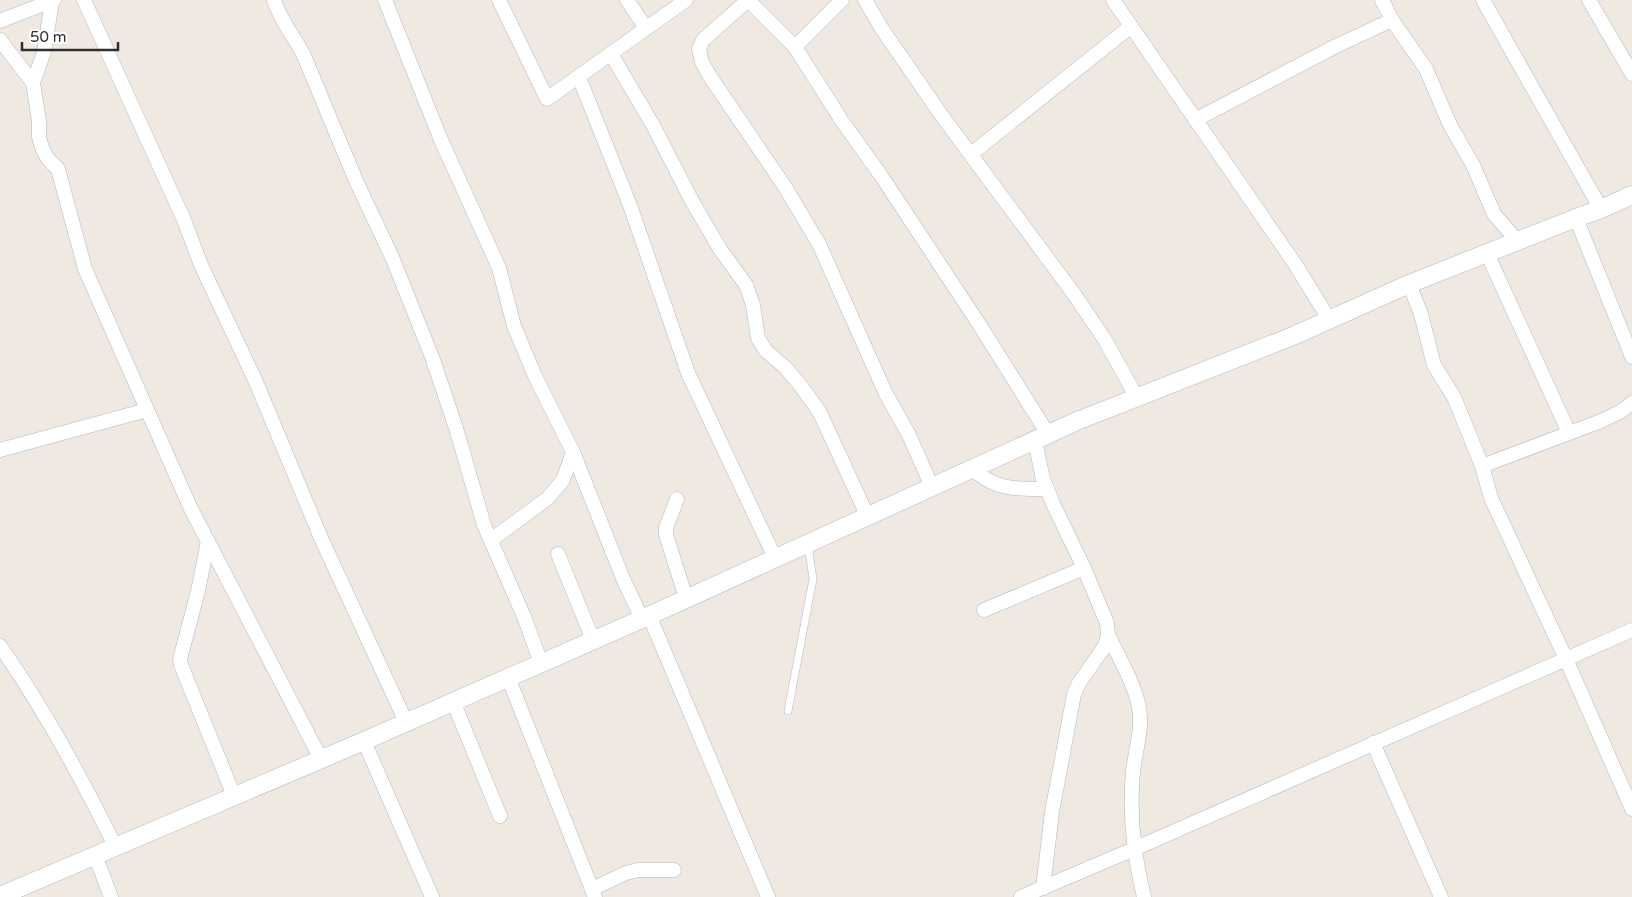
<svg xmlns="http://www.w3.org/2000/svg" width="1632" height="897" font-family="'Varela Round',sans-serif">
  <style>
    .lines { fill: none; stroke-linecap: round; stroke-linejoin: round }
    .service-casing { stroke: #b4b7c1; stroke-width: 8 }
    .minor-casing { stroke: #b4b7c1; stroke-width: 15 }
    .tertiary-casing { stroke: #b4b7c1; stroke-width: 19 }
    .service { stroke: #fff; stroke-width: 7 }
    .minor { stroke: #fff; stroke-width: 14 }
    .tertiary { stroke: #fff; stroke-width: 18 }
  </style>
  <rect width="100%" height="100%" fill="#efe9e1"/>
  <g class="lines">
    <defs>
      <path id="service" d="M 788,711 L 813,579 L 808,545"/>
      <g id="minor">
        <path d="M 84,0 L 184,220 L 201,265 L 256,382 L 321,538 L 406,722"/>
        <path d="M 274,0 C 280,21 295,37 304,56 L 357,183 L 392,257 L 432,357 L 456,428 L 484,525 L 525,619 L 541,663"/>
        <path d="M 385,0 L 441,140 L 499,268 L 514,326 L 535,376 L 573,452 L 624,581 L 642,619"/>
        <path d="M 499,0 L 547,99 L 686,0"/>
        <path d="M 627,0 L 646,28"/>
        <path d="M 748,0 L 703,40 L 699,49 L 702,62 L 709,75 L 785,187 L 819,244 L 886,394 L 909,435 L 932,487"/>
        <path d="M 748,0 L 795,47 L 842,121 L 882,177 L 979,324 L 1048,434"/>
        <path d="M 865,0 L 882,29 L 942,116 L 1074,294 L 1105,340 L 1137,398"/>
        <path d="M 1113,0 L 1295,264 L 1329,319"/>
        <path d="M 1382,0 L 1392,20"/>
        <path d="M 1483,0 L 1601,209"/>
        <path d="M 1589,0 L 1632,74"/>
        <path d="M 52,2 L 44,52 L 33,83 L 39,121 L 39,137 L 42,148 L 48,159 L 58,169 L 85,269 L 191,509 L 321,759"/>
        <path d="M 0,21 L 54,0"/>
        <path d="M 0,40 L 33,83"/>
        <path d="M 795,47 L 842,0"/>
        <path d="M 611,54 L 654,127 L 693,203 L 720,249 L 746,285 L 753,305 L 758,338 L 766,351 L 785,367 L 800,385 L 819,411 L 867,515"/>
        <path d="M 579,77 L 631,208 L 688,373 L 775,558"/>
        <path d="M 1195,120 L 1334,47 L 1392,20 L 1426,69 L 1450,125 L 1473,165 L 1494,214 L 1518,242"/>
        <path d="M 971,154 L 1130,27"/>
        <path d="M 1576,218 L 1632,357"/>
        <path d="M 1487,253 L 1569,433"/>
        <path d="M 1409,284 L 1421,314 L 1434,365 L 1454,397 L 1482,466 L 1491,498 L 1566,659 L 1632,809"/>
        <path d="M 1035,441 L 1043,479 L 1054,506 L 1084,568 L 1107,623 L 1108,635 L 1105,646 L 1079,683 L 1074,694 L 1052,812 L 1043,888"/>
        <path d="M 0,450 L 147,410"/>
        <path d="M 1482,466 L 1601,421 L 1620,412 L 1632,403"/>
        <path d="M 971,469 C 978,473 985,479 992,482 C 1008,490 1030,489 1047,489"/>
        <path d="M 677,499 L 666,528 L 666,535 L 686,598"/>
        <path d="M 491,540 L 548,498 L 563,480 L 573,452"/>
        <path d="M 208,541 L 198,591 L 180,659 L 181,665 L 234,796"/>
        <path d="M 558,554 L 593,640"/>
        <path d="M 984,610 L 1084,568"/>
        <path d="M 649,615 L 768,897"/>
        <path d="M 1108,635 C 1118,655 1136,687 1139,708 C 1143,731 1135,750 1133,772 C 1129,814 1134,857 1144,897"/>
        <path d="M 0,646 C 43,707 82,779 115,846"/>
        <path d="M 508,677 L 595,897"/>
        <path d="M 453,701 L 500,816"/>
        <path d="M 364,741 L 432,897"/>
        <path d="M 1373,743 L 1441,897"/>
        <path d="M 95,855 L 111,897"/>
        <path d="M 592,889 L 626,873 L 638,870 L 674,870"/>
        <path d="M 1021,897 L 1134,849 L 1632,630"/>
      </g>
      <path id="tertiary" d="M 0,896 L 364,741 L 642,619 L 1077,421 L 1293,336 L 1409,284 L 1576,218 L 1601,209 L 1632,195"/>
    </defs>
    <use href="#service" class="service-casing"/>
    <use href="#minor" class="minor-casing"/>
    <use href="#tertiary" class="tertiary-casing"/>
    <use href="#service" class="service"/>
    <use href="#minor" class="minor"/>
    <use href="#tertiary" class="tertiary"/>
  </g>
  <path d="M22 42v8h96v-8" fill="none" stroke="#2e2e2e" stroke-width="2.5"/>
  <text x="30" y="42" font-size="15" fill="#2e2e2e" stroke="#ffffff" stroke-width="4" paint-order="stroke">50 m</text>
</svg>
